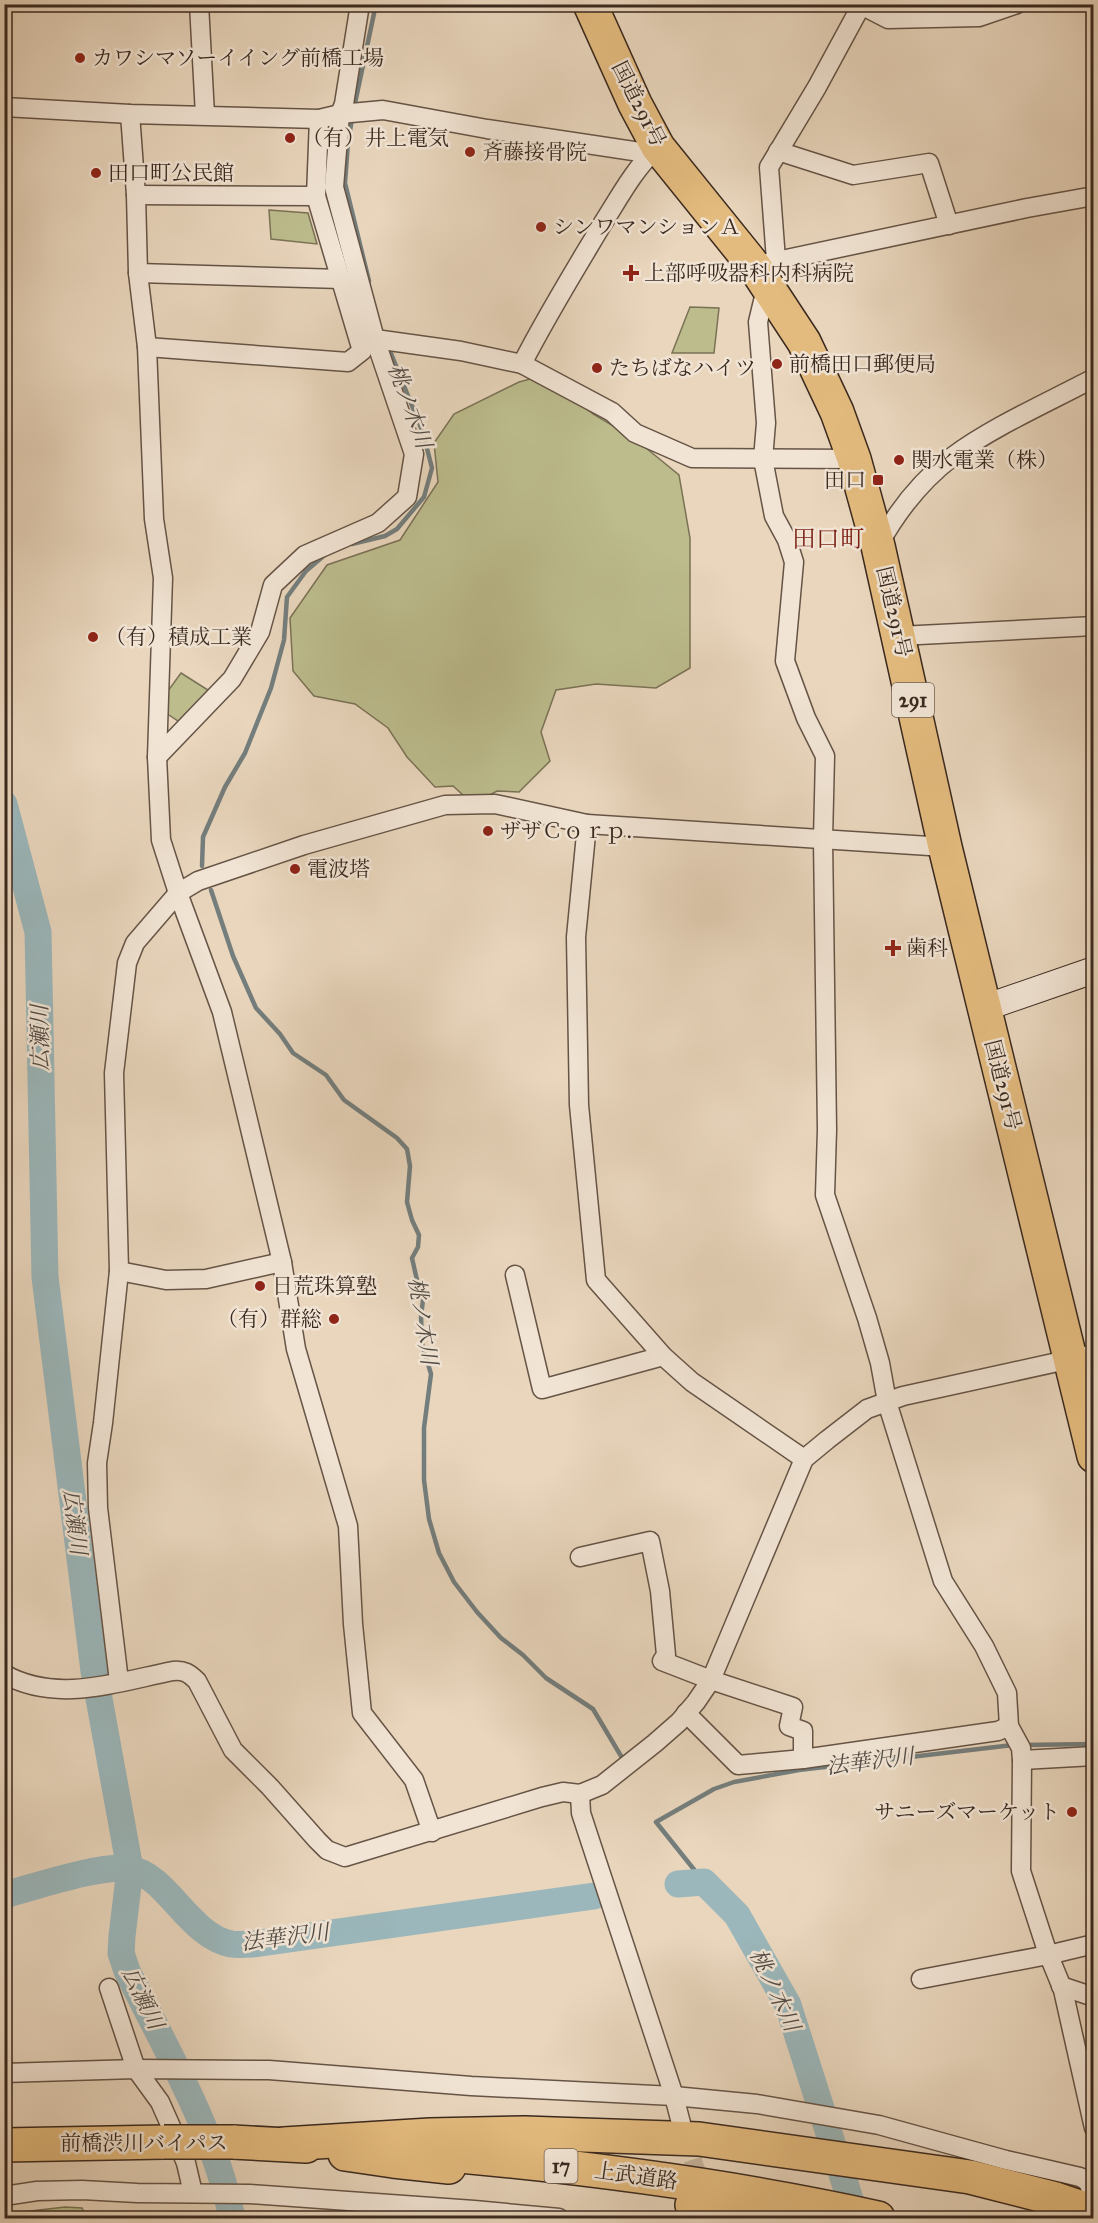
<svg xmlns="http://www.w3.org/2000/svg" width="1098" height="2223" font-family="'IM FELL Great Primer','Noto Serif JP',serif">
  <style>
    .green { fill: #bcbc8d; stroke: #7b7256; stroke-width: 1.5 }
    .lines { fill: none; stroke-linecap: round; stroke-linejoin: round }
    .stream { stroke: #747e7d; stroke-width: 4.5 }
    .river { stroke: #9bb7bb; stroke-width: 27 }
    .street-tunnel { stroke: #c6b39d; stroke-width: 18; stroke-dasharray: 18 9; stroke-linecap: butt }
    .street-casing { stroke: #665446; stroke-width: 21 }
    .secondary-casing { stroke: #3a291f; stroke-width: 28 }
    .highway-casing { stroke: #3a291f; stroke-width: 36 }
    .street { stroke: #f1e4d4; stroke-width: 18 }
    .secondary { stroke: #f1e4d4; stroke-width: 26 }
    .highway { stroke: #e4bb7e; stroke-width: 33 }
    .highway-bridge-casing { stroke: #3a291f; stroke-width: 36; stroke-linecap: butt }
    .highway-bridge { stroke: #e4bb7e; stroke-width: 33 }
    .poi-dot { fill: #8f2418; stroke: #f1e4d4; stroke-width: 2 }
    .labels { text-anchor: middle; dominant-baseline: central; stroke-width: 5; stroke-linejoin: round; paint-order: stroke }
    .shield { fill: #f1e4d4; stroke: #716155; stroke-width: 1.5 }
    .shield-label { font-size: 20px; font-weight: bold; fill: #3a291f }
    .poi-label { font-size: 21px; fill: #3a291f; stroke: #f1e4d4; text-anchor: start }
    .street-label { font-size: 21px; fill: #3a291f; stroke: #f1e4d4 }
    .water-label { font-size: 22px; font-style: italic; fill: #524c46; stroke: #f1e4d4 }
    .quarter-label { font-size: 24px; fill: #7a1f14; stroke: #f1e4d4 }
  </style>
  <rect width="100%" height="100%" fill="#e9d6bd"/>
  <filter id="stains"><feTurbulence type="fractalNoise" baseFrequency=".00333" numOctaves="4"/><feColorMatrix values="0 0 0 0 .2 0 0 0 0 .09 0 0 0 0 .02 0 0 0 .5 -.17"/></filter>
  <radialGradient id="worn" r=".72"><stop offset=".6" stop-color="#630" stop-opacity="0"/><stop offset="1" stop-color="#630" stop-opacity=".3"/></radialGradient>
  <g class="green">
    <path d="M 269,210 L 308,213 L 317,244 L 271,239 Z"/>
    <path d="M 690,307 L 719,308 L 714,353 L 672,353 Z"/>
    <path d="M 530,379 L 576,400 L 593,414 L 635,439 L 679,475 L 690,538 L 690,668 L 656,688 L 596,684 L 556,690 L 541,732 L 550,761 L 519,792 L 497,791 L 473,804 L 453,786 L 435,787 L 407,757 L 388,728 L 355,704 L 314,696 L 293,671 L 290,618 L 327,565 L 400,540 L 438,482 L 434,443 L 454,414 L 519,382 Z"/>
    <path d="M 181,673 L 211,692 L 181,723 L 163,711 L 165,695 Z"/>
    <path d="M 65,2207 L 82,2208 L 87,2218 L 5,2218 L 5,2214 Z"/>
  </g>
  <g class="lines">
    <g class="stream">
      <path d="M 354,108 L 376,4"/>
      <path d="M 352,119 L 348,142 L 345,183 L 369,281"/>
      <path d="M 352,544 L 385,536 L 397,529 L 424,497 L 432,468 L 423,433 L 388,346"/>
      <path d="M 202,866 L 203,837 L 225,787 L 245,753 L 271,688 L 284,640 L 287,597 L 306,571 L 327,553"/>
      <path d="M 211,890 L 233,956 L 256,1008 L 280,1034 L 293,1053 L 326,1075 L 344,1100 L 397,1138 L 407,1149 L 410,1166 L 407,1202 L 412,1220 L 419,1235 L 418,1247 L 412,1258 L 419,1289 L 423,1300 L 421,1316 L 422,1344 L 431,1374 L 424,1428 L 424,1480 L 429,1519 L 439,1553 L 454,1582 L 477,1612 L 501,1638 L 523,1655 L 546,1678 L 593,1709 L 621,1756"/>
      <path d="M 1024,1745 L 1094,1744"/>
      <path d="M 704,1882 L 656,1822 L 714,1789 L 734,1782 L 799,1770 L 1013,1745"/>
    </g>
    <g class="river">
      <path d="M 4,804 L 38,932 L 45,1277 L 94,1671 L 130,1869 L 122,1936 L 121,1953 L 127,1971 C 167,2051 214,2130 232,2218"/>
      <path d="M 678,1884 L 704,1882 L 737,1915 L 788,2005 L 856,2218"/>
      <path d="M 4,1895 C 35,1887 101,1864 130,1869 C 167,1875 188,1935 231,1944 C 238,1945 246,1944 254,1944 L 594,1896"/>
    </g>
    <path class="street-tunnel" d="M 684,2134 L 703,2190"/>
    <defs>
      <g id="street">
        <path d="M 199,4 L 205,115"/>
        <path d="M 861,5 L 888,19 L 979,17 L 1017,4"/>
        <path d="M 4,107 L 130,114 L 319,119 L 340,114 L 383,110 L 487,129 L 640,152 L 658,147"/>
        <path d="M 130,114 L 136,195 L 138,273 L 147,347 L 154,519 L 163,578 L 157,757 L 161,840 L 178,893 L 222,1012 L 282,1262 L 296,1349 L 348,1526 L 353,1624 L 362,1713 L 414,1780 L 432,1832"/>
        <path d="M 778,151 L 853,175 L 929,163 L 949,225"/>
        <path d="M 136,195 L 316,196"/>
        <path d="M 776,260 L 769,167 L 817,87 L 862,4"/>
        <path d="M 754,266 L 1027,208 L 1094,196"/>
        <path d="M 138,273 L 341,279"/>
        <path d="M 772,290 L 763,301 L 758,322 L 766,423 L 763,459 L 774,516 L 787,540 L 794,562 L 785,661 L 806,718 L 825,756 L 823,839 L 827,1130 L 825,1195 L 867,1318 L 880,1363 L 887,1402 L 943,1581 L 984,1646 L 1007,1693 L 1009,1726 L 1021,1748 L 1022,1760 L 1021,1871 L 1047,1951 L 1063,1990 L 1094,2128"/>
        <path d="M 375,339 L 461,351 L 522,364 L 612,412 L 635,433 L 692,458 L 854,459"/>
        <path d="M 147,347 L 348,362 L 362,351 L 316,196 L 319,119"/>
        <path d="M 522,364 C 547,315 575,270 603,223 C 619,198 634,169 657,148"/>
        <path d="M 878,546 C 896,513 922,480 952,457 C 992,427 1049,402 1094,378"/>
        <path d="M 899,636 L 1094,626"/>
        <path d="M 157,757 L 232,679 L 260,632 L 273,585 L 305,555 L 378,523 L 407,497 L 414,454 L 375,339 L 334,187 L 340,114 L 344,104 L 360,4"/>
        <path d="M 119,1271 L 166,1280 L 206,1279 L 282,1262"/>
        <path d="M 515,1275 L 542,1389 L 663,1356"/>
        <path d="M 804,1459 L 692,1382 L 663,1356 L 596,1280 L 579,1105 L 576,937 L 587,824 L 945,847"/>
        <path d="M 580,1557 L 650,1541 L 660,1591 L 666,1655 L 662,1661 L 711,1680 L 793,1707 L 789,1726 L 803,1731 L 803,1759 L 998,1731 L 1009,1726"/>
        <path d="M 4,1674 C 57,1704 117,1682 173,1671 C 184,1670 189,1673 197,1681 L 233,1750 L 270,1787 L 317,1840 L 327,1850 L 345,1857 L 542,1797 L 563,1792 L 580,1794 L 602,1785 L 655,1743 L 679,1722 L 696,1702 L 711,1680 L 804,1459 L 827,1440 L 867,1409 L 903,1396 L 1094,1354"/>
        <path d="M 119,1681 L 98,1508 L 97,1463 L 103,1423 L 119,1271 L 114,1073 L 127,963 L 135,943 L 178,893 L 198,881 L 304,845 L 445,805 L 495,804 L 587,824"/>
        <path d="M 686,1713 L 738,1765 L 803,1759"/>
        <path d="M 1022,1760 L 1094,1756"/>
        <path d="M 580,1794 L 581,1813 L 674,2096 L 682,2127"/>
        <path d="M 921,1979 L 1048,1955 L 1094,1944"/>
        <path d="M 1061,1986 L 1094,1997"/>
        <path d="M 109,1988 L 136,2069 L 160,2102 L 172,2129 L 186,2163 L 193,2193"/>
        <path d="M 4,2073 L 136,2069 L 269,2070 L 471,2086 L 674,2096 L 757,2104 L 879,2125 L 1006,2160 L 1080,2177 L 1087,2181 L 1094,2195"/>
        <path d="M 4,2196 L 37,2191 L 82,2190 L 137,2193 L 250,2194 L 474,2210 L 559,2218"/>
      </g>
      <path id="secondary" d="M 984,1008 L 1094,970"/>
      <g id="highway">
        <path d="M 590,4 L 635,104 L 658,147 L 754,266 L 804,342 L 837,412 L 854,459 L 878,546 L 945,847 L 1094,1456"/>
        <path d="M 233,2142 L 306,2146"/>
        <path d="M 284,2144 L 430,2135 L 525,2133 L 699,2139 L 970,2177 L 1056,2199 L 1094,2212"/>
        <path d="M 4,2145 L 164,2142"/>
        <path d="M 426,2153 C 578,2166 729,2185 878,2218"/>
        <path d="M 345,2154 L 393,2161 L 449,2167"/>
        <path d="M 692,2205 L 754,2218"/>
      </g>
    </defs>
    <use href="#street" class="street-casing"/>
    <use href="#secondary" class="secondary-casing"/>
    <use href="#highway" class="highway-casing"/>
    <use href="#street" class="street"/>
    <use href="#secondary" class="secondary"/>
    <use href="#highway" class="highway"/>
    <defs>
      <path id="highway-bridge" d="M 164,2142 L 233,2142"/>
    </defs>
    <use href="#highway-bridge" class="highway-bridge-casing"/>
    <use href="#highway-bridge" class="highway-bridge"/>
  </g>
  <g class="poi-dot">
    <circle cx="80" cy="58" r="6"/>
    <circle cx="290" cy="138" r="6"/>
    <circle cx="470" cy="152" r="6"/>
    <circle cx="96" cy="173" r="6"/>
    <circle cx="541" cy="227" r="6"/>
    <path d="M628 264h6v6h6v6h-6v6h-6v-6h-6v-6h6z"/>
    <circle cx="777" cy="364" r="6"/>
    <circle cx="597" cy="368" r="6"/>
    <circle cx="899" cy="460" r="6"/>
    <rect x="872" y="474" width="12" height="12" rx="3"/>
    <circle cx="93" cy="637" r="6"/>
    <circle cx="488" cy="831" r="6"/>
    <circle cx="295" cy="869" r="6"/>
    <path d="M890 939h6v6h6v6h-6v6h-6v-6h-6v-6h6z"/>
    <circle cx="260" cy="1286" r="6"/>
    <circle cx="334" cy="1319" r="6"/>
    <circle cx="1072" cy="1812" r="6"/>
  </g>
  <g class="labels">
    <g class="shield">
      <rect x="892" y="683" width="42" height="34" rx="4.5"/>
      <rect x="544.5" y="2149" width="33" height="34" rx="4.5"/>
    </g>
    <g class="shield-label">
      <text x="913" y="700">291</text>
      <text x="561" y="2166">17</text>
    </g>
    <g class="poi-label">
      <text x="92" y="58">カワシマソーイイング前橋工場</text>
      <text x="302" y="138">（有）井上電気</text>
      <text x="482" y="152">斉藤接骨院</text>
      <text x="108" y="173">田口町公民館</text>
      <text x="553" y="227">シンワマンションＡ</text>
      <text x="644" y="273">上部呼吸器科内科病院</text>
      <text x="789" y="364">前橋田口郵便局</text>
      <text x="609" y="368">たちばなハイツ</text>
      <text x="911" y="460">関水電業（株）</text>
      <text x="866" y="480" text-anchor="end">田口</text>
      <text x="105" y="637">（有）積成工業</text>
      <text x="500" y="831">ザザＣｏｒｐ．</text>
      <text x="307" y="869">電波塔</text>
      <text x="906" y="948">歯科</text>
      <text x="272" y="1286">日荒珠算塾</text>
      <text x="322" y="1319" text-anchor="end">（有）群総</text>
      <text x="1060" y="1812" text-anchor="end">サニーズマーケット</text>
    </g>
    <g class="street-label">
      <text transform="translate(639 104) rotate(63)">国道291号</text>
      <text transform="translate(894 612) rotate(77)">国道291号</text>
      <text transform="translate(1003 1085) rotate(76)">国道291号</text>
      <text x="144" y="2143">前橋渋川バイパス</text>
      <text transform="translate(636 2176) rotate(8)">上武道路</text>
    </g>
    <g class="water-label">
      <text transform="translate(410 406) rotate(70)">桃ノ木川</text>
      <text transform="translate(40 1038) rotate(-91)">広瀬川</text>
      <text transform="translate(423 1321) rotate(81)">桃ノ木川</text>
      <text transform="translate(75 1522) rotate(83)">広瀬川</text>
      <text transform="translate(870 1761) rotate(-7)">法華沢川</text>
      <text transform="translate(285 1937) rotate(-7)">法華沢川</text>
      <text transform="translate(775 1990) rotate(65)">桃ノ木川</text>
      <text transform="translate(143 1998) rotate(64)">広瀬川</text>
    </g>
    <g class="quarter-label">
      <text x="828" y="539">田口町</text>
    </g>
  </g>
  <rect width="1098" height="2223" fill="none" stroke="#e9d6bd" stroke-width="24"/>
  <rect x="6" y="6" width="1086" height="2211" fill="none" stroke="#3a291f" stroke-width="3"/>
  <rect x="12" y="12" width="1074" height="2199" fill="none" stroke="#3a291f" stroke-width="1.5"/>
  <rect width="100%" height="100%" filter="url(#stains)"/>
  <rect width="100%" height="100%" fill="url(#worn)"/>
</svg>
